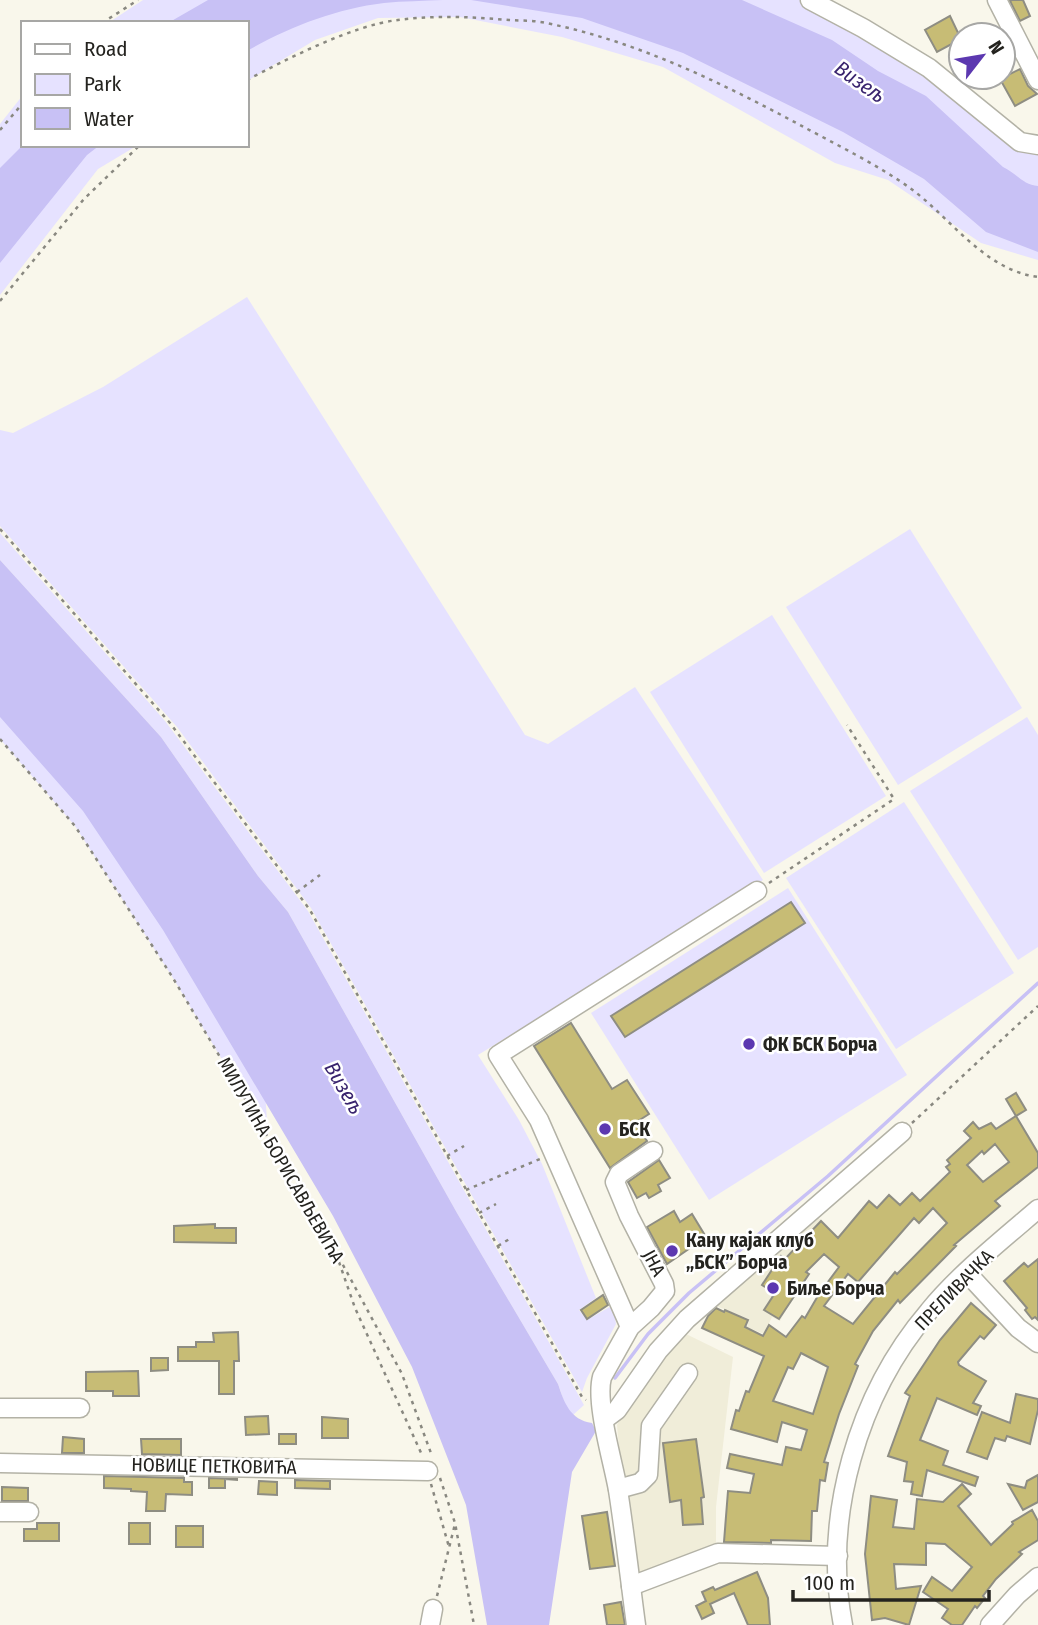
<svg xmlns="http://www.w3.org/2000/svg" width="1038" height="1625" font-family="'Fira Sans Condensed',sans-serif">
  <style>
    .built { fill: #f0edd9 }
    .green { fill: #e6e2ff }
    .water { fill: #c8c1f5 }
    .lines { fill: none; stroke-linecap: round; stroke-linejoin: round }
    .stream { stroke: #c8c1f5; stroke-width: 3.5 }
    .building { fill: #c7bc75; stroke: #8e8d82; stroke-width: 2; fill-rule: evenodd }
    .minor-casing { stroke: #b3b2a6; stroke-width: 21 }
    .path { stroke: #898880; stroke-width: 2.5; stroke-dasharray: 3.5 5; stroke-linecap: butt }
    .minor { stroke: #fff; stroke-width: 18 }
    .poi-dot { fill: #5c38b0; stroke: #fff; stroke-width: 2.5 }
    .labels { text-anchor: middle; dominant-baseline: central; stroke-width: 5; stroke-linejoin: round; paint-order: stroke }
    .poi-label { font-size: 19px; font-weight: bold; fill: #24231f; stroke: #fff; text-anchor: start }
    .street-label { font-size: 19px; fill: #24231f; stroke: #fff }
    .water-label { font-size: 21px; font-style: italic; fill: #39246e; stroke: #fff }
  </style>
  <rect width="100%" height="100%" fill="#f9f7eb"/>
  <g class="built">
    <path d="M 818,1217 L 838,1239 L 807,1272 L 809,1274 L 790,1303 L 780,1321 L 772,1317 L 764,1334 L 747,1327 L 749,1319 L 711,1304 Z"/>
    <path d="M 682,1332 L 733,1357 L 716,1507 L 716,1547 L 640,1577 L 621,1473 L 617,1425 L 630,1399 Z"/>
  </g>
  <g class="green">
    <path d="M 143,0 L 808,0 L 1038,145 L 1038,260 L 981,243 L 888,180 L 835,163 L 663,67 L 562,37 L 460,17 L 378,18 L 315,40 L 247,81 L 247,23 L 108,23 Z"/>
    <path d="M 23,95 L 23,145 L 138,145 L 98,169 L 0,295 L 0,124 Z"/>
    <path d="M 247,297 L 525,735 L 548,744 L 635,687 L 763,880 L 478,1055 L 519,1120 L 542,1164 L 596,1298 L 579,1310 L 587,1320 L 613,1305 L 616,1324 L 587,1378 L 582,1392 L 311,908 L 177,727 L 0,526 L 0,430 L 13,433 L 103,387 Z"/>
    <path d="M 910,529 L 1022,708 L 898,785 L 786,607 Z"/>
    <path d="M 0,533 L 165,721 L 308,911 L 584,1405 L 573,1415 L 566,1407 L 558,1384 L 457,1213 L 288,912 L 258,876 L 161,737 L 0,560 Z"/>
    <path d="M 772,615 L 886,796 L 764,873 L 650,692 Z"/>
    <path d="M 0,688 L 82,793 L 265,1091 L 268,1136 L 173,978 L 75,826 L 0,739 Z"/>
    <path d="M 1027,717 L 1038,735 L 1038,947 L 1018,960 L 910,791 Z"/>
    <path d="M 904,802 L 1014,973 L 896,1049 L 786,878 Z"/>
    <path d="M 788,888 L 907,1075 L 709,1200 L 591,1013 Z"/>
  </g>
  <g class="water">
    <path d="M 208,0 L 443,0 C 424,1 403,1 384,3 C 335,9 289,27 247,51 L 247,23 L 168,23 Z"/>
    <path d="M 471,0 L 742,0 L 832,40 L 878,71 L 926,96 L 1003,167 C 1016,173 1023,185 1038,186 L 1038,252 L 986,232 L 924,179 L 843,132 L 683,53 L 582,18 Z"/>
    <path d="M 23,145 L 100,145 L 87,155 L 0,263 L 0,168 Z"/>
    <path d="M 0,560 L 161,737 L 258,876 L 288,912 L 457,1213 L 558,1384 C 564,1402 570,1420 592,1423 L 596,1431 L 572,1472 L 549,1625 L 487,1625 L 466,1505 L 412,1367 L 333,1216 L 163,930 L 83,811 L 0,717 Z"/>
  </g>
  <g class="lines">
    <path class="stream" d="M 615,1378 L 648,1334 L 689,1293 L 828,1176 L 1038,983"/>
  </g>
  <g class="building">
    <path d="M 1012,0 L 1023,0 L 1030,16 L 1020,21 L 1010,1 Z"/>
    <path d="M 950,16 L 961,39 L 937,52 L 925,30 Z"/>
    <path d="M 1020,69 L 1028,86 L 1037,94 L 1015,106 L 1000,79 Z"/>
    <path d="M 791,902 L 805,923 L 625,1037 L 611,1016 Z"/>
    <path d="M 571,1023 L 612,1089 L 627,1080 L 649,1114 L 635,1123 L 647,1141 L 610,1168 L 534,1046 Z"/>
    <path d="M 1016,1093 L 1026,1110 L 1016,1116 L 1006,1099 Z"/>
    <path d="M 1016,1116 L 1038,1153 L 1038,1167 L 995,1201 L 1000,1206 L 954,1245 L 956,1246 L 900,1303 L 898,1300 L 873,1331 L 855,1364 L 858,1366 L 839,1414 L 824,1462 L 828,1463 L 825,1481 L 820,1480 L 817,1511 L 812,1511 L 811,1541 L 771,1540 L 771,1543 L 724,1542 L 728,1491 L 750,1493 L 754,1474 L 727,1468 L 730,1454 L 782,1465 L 786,1447 L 801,1450 L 807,1430 L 782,1422 L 777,1442 L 731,1429 L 736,1410 L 739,1411 L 746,1391 L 749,1392 L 764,1356 L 702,1328 L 708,1316 L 716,1308 L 724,1312 L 725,1310 L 748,1320 L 745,1327 L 763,1336 L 769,1325 L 786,1337 L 802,1316 L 805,1318 L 819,1294 L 839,1267 L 824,1254 L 806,1272 L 809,1274 L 779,1319 L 764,1310 L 775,1293 L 762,1285 L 781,1256 L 785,1259 L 821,1221 L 838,1238 L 869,1201 L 877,1208 L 889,1195 L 900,1205 L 912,1193 L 920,1201 L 950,1172 L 946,1167 L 950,1164 L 947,1160 L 971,1138 L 964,1131 L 973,1122 L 979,1129 L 991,1123 L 996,1129 ZM 995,1144 L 1009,1162 L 983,1182 L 967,1165 L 982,1151 L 984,1154 ZM 933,1208 L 947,1223 L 897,1274 L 895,1272 L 853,1324 L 824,1306 L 848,1274 L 858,1282 L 914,1218 L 919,1223 ZM 801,1353 L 828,1367 L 813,1414 L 773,1401 L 788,1367 L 793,1369 Z"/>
    <path d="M 659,1160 L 670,1178 L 658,1185 L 661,1191 L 649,1198 L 646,1193 L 637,1198 L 628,1182 Z"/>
    <path d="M 674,1211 L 680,1222 L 692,1214 L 706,1237 L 667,1264 L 647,1227 Z"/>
    <path d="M 215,1224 L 215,1228 L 236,1228 L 236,1243 L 174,1242 L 174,1226 Z"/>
    <path d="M 1038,1259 L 1038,1320 L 1035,1317 L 1032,1319 L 1025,1310 L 1027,1308 L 1004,1281 L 1024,1263 L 1028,1267 Z"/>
    <path d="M 603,1295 L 608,1305 L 587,1319 L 581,1310 Z"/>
    <path d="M 971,1303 L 996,1325 L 984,1339 L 980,1336 L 958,1362 L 959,1365 L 986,1381 L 973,1403 L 981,1406 L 977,1415 L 937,1398 L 920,1440 L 948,1451 L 943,1465 L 978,1477 L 975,1486 L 927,1470 L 922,1496 L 911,1494 L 913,1482 L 904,1481 L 907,1462 L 888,1456 L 910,1396 L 905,1393 L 940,1340 Z"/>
    <path d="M 238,1332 L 239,1361 L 234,1361 L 234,1394 L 219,1394 L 219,1361 L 178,1361 L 178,1347 L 196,1347 L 196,1342 L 214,1342 L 213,1333 Z"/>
    <path d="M 151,1358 L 168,1358 L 168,1370 L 151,1371 Z"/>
    <path d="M 138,1371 L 139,1396 L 113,1396 L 113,1391 L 86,1391 L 86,1372 Z"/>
    <path d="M 1016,1394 L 1038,1399 L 1038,1410 L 1030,1444 L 1007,1436 L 1005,1441 L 995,1438 L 987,1459 L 967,1452 L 982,1412 L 1010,1423 Z"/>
    <path d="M 268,1416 L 269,1434 L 246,1435 L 245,1417 Z"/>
    <path d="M 322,1417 L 348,1419 L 348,1438 L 322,1438 Z"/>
    <rect x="279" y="1434" width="17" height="10"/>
    <path d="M 63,1437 L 84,1439 L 84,1453 L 62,1453 Z"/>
    <path d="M 141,1439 L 181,1439 L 181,1455 L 142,1454 Z"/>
    <path d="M 696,1439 L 704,1497 L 701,1498 L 703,1524 L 683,1525 L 681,1500 L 670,1502 L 663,1443 Z"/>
    <path d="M 1038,1475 L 1038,1502 L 1023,1510 L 1008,1484 L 1025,1488 L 1027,1481 Z"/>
    <path d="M 104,1476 L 184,1478 L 184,1482 L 192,1482 L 192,1495 L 166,1494 L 165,1511 L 146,1511 L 147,1492 L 131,1491 L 131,1489 L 104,1488 Z"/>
    <path d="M 209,1478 L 237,1479 L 237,1480 L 225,1479 L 225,1488 L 209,1488 Z"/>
    <path d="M 295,1480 L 330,1481 L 330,1489 L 295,1488 Z"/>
    <path d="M 259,1481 L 277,1482 L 277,1495 L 258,1494 Z"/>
    <path d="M 962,1484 L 971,1494 L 958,1506 L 991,1545 L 1013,1524 L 1012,1522 L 1032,1510 L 1038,1521 L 1038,1540 L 1019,1552 L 1022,1554 L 996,1579 L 983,1596 L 985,1598 L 977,1608 L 975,1606 L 962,1625 L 952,1625 L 942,1618 L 948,1609 L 923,1592 L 932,1577 L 952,1591 L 972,1567 L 945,1544 L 926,1543 L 926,1565 L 894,1564 L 896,1589 L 921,1586 L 909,1625 L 885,1618 L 872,1620 L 865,1554 L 871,1496 L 897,1500 L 893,1527 L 914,1529 L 917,1499 L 943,1502 Z"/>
    <path d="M 2,1487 L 28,1488 L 28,1501 L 2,1501 Z"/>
    <path d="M 607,1512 L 615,1566 L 590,1569 L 582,1516 Z"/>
    <path d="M 37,1523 L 59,1523 L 59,1541 L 24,1541 L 24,1529 L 37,1529 Z"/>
    <rect x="129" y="1523" width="21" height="21"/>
    <rect x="176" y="1526" width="27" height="21"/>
    <path d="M 757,1572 L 768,1598 L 770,1625 L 748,1625 L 734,1593 L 710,1604 L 714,1613 L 702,1619 L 696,1606 L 706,1601 L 702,1592 L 713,1587 L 715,1590 Z"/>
    <path d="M 621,1602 L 625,1625 L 607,1625 L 604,1605 Z"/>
  </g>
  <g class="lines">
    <defs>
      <g id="minor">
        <path d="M 810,0 L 863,28 L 929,68 L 1020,142 L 1038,145"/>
        <path d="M 997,0 L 1038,80"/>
        <path d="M 967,1273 L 1018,1328 L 1038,1343"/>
        <path d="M 630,1327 L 539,1120 L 498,1055 L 757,891"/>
        <path d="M 0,1408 L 80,1408"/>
        <path d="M 605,1419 L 617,1410 L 658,1351 L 687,1319 L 902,1132"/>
        <path d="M 0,1463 L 428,1471"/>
        <path d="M 618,1489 L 640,1483 L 648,1475 L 651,1426 L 688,1373"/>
        <path d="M 0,1512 L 29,1512"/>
        <path d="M 631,1586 L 718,1553 L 838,1556"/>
        <path d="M 430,1625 L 433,1609"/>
        <path d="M 636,1625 C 630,1580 625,1535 618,1490 C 613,1461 595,1403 602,1377 L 630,1327 L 651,1308 L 665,1291 L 664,1284 L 629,1216 L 615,1182 L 619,1174 L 653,1151"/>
        <path d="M 843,1625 C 822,1517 858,1394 929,1311 C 958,1275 1003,1239 1038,1209"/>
        <path d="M 990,1625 L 1017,1595 L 1038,1577"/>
      </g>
    </defs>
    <use href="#minor" class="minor-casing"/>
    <g class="path">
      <path d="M 102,23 L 138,0"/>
      <path d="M 247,80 C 287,59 353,25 398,20 C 435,15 472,17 509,20 C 521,21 534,20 546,23 C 636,41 720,82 800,125 C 835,144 878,165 910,188 C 951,218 984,270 1038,277"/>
      <path d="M 0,130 L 23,103"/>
      <path d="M 0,301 L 84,199 L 140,145"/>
      <path d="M 0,529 L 170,723 L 310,910 L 582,1397 L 586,1400"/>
      <path d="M 0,739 L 75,826 L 173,978 L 336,1252 L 402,1374 L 432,1456"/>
      <path d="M 769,883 L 894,799 L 847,725"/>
      <path d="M 297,892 L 320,875"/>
      <path d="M 912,1123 L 1038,1006"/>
      <path d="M 447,1156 L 464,1146"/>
      <path d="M 466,1190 L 540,1159"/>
      <path d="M 479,1213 L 496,1204"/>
      <path d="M 498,1246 L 511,1238"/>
      <path d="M 339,1262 L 355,1308 L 422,1455"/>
      <path d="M 440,1478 L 455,1523 L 474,1625"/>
      <path d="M 431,1484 L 449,1547"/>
      <path d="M 437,1596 L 455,1524"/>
    </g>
    <use href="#minor" class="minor"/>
  </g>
  <g class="poi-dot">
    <circle cx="749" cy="1044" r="7"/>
    <circle cx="605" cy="1129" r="7"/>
    <circle cx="672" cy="1251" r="7"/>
    <circle cx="773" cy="1288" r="7"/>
  </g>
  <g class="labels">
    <g class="poi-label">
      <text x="763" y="1044">ФК БСК Борча</text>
      <text x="619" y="1129">БСК</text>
      <text x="686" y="1240">Кану кајак клуб<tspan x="686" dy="22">„БСК” Борча</tspan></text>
      <text x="787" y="1288">Биље Борча</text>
    </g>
    <g class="street-label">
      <text transform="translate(281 1160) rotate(60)">МИЛУТИНА БОРИСАВЉЕВИЋА</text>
      <text transform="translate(654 1263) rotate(62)">ЈНА</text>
      <text transform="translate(954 1290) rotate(-46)">ПРЕЛИВАЧКА</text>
      <text transform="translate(214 1466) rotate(1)">НОВИЦЕ ПЕТКОВИЋА</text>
    </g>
    <g class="water-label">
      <text transform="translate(860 82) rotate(35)">Визељ</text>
      <text transform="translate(344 1088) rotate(60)">Визељ</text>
    </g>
  </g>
  <rect x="21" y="21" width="228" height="126" fill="#ffffff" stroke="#a7a7a5" stroke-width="2"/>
  <rect x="35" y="44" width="35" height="10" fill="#ffffff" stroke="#a7a7a5" stroke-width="2"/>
  <text x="84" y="56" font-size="21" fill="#24231f">Road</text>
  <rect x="35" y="74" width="35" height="21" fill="#e6e2ff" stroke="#a7a7a5" stroke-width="2"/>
  <text x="84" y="91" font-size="21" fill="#24231f">Park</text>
  <rect x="35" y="108" width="35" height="21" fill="#c8c1f5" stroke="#a7a7a5" stroke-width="2"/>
  <text x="84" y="126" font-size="21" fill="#24231f">Water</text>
  <g transform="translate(982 56) rotate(59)"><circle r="33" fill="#ffffff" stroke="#a7a7a5" stroke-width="2"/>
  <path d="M0-5L12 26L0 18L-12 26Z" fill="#5c38b0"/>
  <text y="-10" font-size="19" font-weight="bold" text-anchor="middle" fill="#24231f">N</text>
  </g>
  <path d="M793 1590v10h196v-10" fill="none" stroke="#24231f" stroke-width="3.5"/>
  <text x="804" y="1590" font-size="21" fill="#24231f" stroke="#ffffff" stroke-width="5" paint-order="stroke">100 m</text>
</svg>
